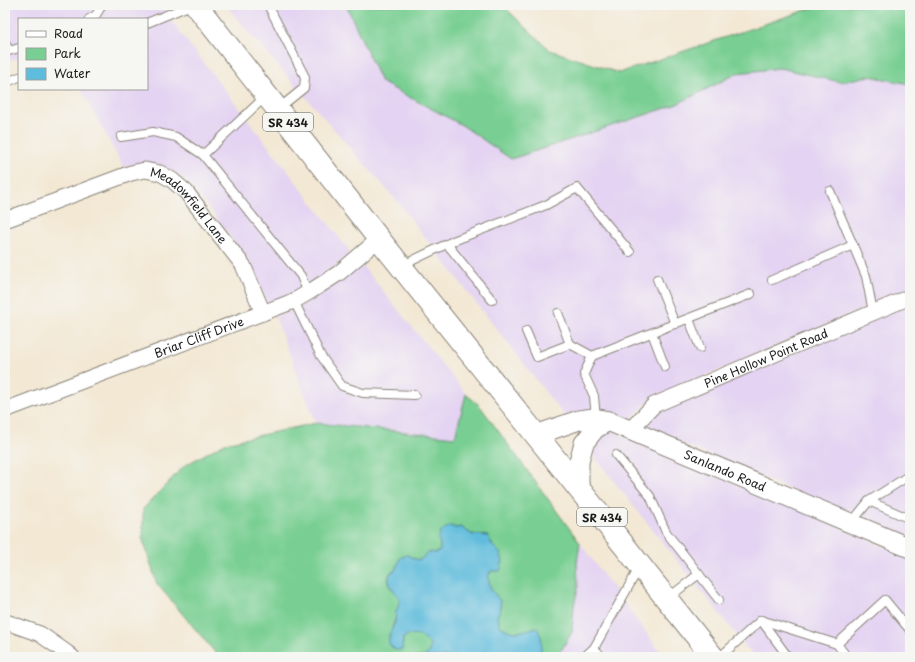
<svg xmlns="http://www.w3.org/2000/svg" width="915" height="662" font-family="'Playpen Sans',sans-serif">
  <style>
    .built { fill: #e4d3f2 }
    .green { fill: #79cf93; stroke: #4a7658 }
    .water { fill: #5ebcdc; stroke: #3d6c7c }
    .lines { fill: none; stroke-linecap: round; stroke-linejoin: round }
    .service-casing { stroke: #888278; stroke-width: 10 }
    .minor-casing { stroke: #888278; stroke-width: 17 }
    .tertiary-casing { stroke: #888278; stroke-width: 21 }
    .primary-casing { stroke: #888278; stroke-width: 24 }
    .service { stroke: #fff; stroke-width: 8 }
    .minor { stroke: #fff; stroke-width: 15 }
    .tertiary { stroke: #fff; stroke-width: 19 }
    .primary { stroke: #fff; stroke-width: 22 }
    .labels { text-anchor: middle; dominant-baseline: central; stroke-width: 3; stroke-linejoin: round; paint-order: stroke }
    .shield { fill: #f6f6f2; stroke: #5d5d5c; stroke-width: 1 }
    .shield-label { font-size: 11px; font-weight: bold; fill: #1c1c1c }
    .street-label { font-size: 12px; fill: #1c1c1c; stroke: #f6f6f2 }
  </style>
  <rect width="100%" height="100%" fill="#f6f6f2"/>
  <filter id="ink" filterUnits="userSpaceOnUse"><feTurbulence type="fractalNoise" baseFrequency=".025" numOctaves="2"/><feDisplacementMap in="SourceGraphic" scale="8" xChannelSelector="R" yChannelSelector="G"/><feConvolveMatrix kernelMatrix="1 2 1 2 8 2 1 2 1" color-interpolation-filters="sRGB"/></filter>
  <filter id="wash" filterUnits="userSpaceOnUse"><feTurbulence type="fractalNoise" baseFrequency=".012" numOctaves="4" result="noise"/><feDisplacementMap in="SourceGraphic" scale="16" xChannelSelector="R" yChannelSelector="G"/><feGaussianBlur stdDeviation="0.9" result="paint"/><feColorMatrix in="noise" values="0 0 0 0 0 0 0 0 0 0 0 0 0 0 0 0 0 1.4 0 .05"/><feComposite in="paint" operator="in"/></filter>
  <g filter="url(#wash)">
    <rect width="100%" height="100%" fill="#f3e8d4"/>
    <g class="built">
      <path d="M 5,5 L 161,5 L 170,19 L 351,253 L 334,267 L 307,286 L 291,295 L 268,304 L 249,261 L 192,186 L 177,174 L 162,166 L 145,163 L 130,165 L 124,168 L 81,89 L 147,89 L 147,19 L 19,19 L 19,59 L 5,61 Z"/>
      <path d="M 227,5 L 346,5 L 381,82 L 462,125 L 511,159 L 675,105 L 738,73 L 780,68 L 840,82 L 869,76 L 910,84 L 910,289 L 651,399 L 629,421 L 614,415 L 611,411 L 607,413 L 565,417 L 397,201 L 232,13 Z"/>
      <path d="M 361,264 L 466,394 L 456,437 L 316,423 L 275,316 L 297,308 L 316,297 L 343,278 Z"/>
      <path d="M 910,304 L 910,540 L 643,427 L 658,411 Z"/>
      <path d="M 609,429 L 910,557 L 910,657 L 754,657 L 590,451 L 591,446 Z"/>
      <path d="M 580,543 L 657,648 L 665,657 L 554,657 L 556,656 L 574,605 L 578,588 L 577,563 Z"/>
    </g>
    <g class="green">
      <path d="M 346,5 L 502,5 L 550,50 L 619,73 L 821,5 L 910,5 L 910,84 L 869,76 L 840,82 L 780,68 L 738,73 L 675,105 L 511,159 L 462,125 L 381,82 Z"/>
      <path d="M 466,394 L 480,406 L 580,543 L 577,563 L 578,588 L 574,605 L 572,632 L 562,649 L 554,657 L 534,657 L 541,650 L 518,632 L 508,631 L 500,626 L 497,616 L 501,609 L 500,601 L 491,589 L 488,577 L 500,553 L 493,546 L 487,536 L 471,534 L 461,527 L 456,528 L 450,526 L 440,544 L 440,551 L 435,553 L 429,552 L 420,560 L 415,559 L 407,555 L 400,558 L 396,570 L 390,573 L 388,579 L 391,588 L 397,593 L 400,600 C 397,612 394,624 389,636 L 403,644 L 403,638 C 405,637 407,635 409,634 C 416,632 425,639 430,644 C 430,650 429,653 424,657 L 219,657 L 157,584 L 143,540 L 143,509 L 184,466 L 225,443 L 316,423 L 455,437 Z"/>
    </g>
    <path class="water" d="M 450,526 L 456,528 L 461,527 L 471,534 L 488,536 L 493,546 L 500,553 L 503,561 L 500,571 L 491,571 L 488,577 L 491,589 L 500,601 L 501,609 L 497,616 L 500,626 C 515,635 520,632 536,627 C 542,635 542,640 541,650 L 534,657 L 424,657 C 429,653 430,650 430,644 C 421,635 414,631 403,638 L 402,650 L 395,650 L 389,644 L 389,636 L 395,622 L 396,612 L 400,600 C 395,588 386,588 390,573 L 396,570 L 400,558 L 407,555 L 415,559 L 420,560 L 429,552 L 435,553 L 440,551 L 440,544 L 438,539 L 441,531 Z"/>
  </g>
  <g filter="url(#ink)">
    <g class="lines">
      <defs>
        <g id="service">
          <path d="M 268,5 L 305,77 L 304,88 L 278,109"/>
          <path d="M 89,19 L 96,15 L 102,5"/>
          <path d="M 147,23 L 191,5"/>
          <path d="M 5,42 L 9,51 L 19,48"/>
          <path d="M 5,83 L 19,77"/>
          <path d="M 266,96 L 203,155 L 301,276 L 308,293"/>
          <path d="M 121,137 L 153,132 L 176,137 L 203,155"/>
          <path d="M 830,191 L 866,276 L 873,312"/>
          <path d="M 447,244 L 492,300"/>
          <path d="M 401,266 L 453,241 L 546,205 L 577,188 L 630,252"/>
          <path d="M 657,279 L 675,324"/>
          <path d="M 772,280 L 853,245"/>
          <path d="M 294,301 L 321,356 L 342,386 L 363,393 L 415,395"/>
          <path d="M 558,313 L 570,344"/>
          <path d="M 689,319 L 700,348"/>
          <path d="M 526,331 L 537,357 L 570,344 L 592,356"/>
          <path d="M 652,333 L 665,367"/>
          <path d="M 596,419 L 594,396 L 584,374 L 592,356 L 751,294"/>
          <path d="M 616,455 L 650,496 L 666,532 L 719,600"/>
          <path d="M 869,501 L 910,519"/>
          <path d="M 851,523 L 869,501 L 910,475"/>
          <path d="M 668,598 L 699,574"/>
          <path d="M 761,620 L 837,644 L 847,657"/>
          <path d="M 761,620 L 788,657"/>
          <path d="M 837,644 L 885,600 L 910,630"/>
          <path d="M 594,648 L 602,657"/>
          <path d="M 584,657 L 594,648 L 639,568"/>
          <path d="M 720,657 L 761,620"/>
        </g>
        <g id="minor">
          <path id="s1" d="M 5,220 L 131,173 L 145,170 L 160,173 L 172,180 L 186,192 L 243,265 L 263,313"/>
          <path id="s2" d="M 5,410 L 294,301 L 311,291 L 339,273 L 379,239"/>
          <path id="s3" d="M 630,430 L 654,405 L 910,297"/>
          <path d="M 5,622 L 9,623 L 40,634 L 67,653 L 72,657"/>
        </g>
        <g id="tertiary">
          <path id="s4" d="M 536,435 L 579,420 L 594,418 L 608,421 L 910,548"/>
          <path d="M 579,488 L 579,461 L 584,443 L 595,429 L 608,421"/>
        </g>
        <path id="primary" d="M 196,5 L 379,239 L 536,435 L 713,657"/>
      </defs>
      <use href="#service" class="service-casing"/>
      <use href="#minor" class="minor-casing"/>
      <use href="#tertiary" class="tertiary-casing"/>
      <use href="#primary" class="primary-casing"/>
      <use href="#service" class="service"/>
      <use href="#minor" class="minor"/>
      <use href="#tertiary" class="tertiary"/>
      <use href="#primary" class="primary"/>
    </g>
  </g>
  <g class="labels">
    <g class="shield">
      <rect x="263" y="113" width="50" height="18" rx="3"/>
      <rect x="577" y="508" width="50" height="18" rx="3"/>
    </g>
    <g class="shield-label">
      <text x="288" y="122">SR 434</text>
      <text x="602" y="517">SR 434</text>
    </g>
    <g class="street-label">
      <text stroke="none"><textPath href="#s1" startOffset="207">Meadowfield Lane</textPath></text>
      <text stroke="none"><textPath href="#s2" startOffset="207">Briar Cliff Drive</textPath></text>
      <text stroke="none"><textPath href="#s3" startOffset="156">Pine Hollow Point Road</textPath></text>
      <text stroke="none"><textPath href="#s4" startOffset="202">Sanlando Road</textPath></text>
    </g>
  </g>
  <rect width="915" height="662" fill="none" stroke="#f6f6f2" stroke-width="20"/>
  <rect x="18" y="18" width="130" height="72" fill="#f6f6f2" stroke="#9f9f9c"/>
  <rect x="26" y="31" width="20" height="6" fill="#ffffff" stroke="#9f9f9c"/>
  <text x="54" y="38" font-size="12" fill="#1c1c1c">Road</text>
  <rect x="26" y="48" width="20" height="12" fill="#79cf93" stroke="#9f9f9c"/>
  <text x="54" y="58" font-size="12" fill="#1c1c1c">Park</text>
  <rect x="26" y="68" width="20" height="12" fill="#5ebcdc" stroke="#9f9f9c"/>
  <text x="54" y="78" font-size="12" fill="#1c1c1c">Water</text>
</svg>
